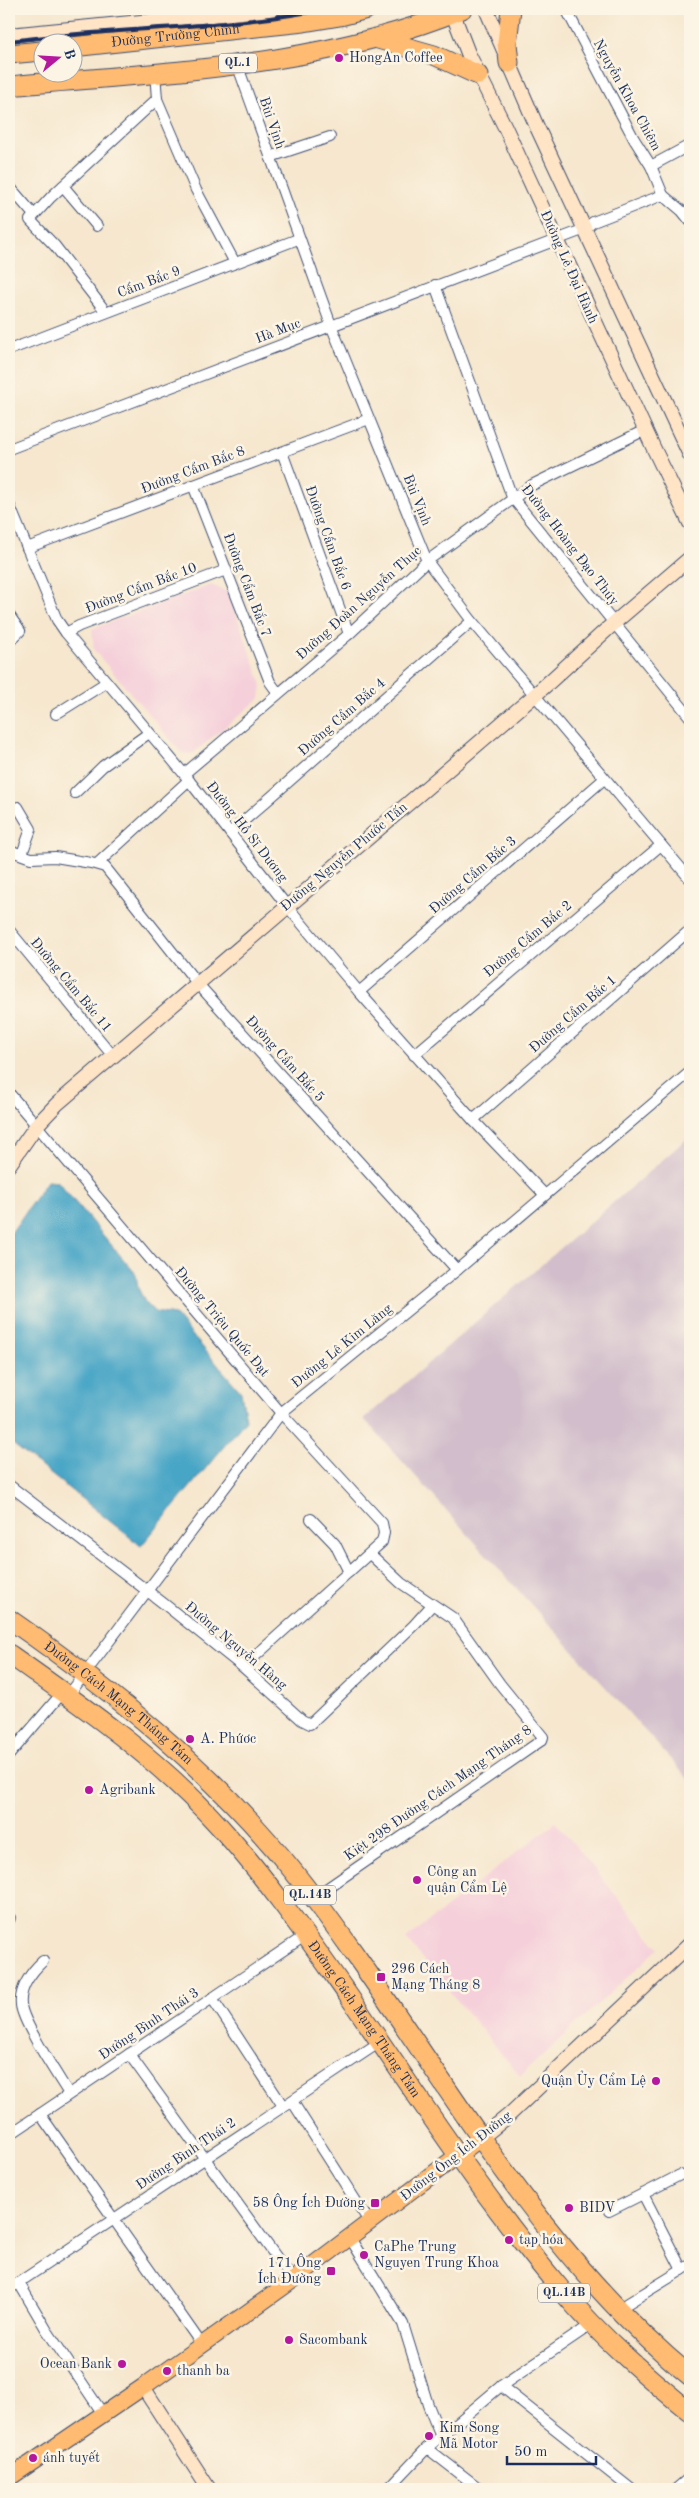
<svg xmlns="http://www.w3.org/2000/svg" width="699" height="2498" font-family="'Old Standard TT',serif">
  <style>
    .built { fill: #f5cfda }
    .industrial { fill: #d1bdcb }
    .water { fill: #47a5c6; stroke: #316a92 }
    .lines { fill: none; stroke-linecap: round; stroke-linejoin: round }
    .street-casing { stroke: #3c4b6f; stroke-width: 12 }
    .secondary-casing { stroke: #3c4b6f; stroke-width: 16 }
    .primary-casing { stroke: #3c4b6f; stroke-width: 18 }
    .highway-casing { stroke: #3c4b6f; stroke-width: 21 }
    .street { stroke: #fff; stroke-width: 10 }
    .secondary { stroke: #ffe4c6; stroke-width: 14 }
    .primary { stroke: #febb71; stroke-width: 16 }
    .highway { stroke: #febb71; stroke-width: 19 }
    .rail { stroke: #1b2f5e; stroke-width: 4 }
    .poi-dot { fill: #b5179e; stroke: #fcf5e5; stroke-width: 2 }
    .labels { text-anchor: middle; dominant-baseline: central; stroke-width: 5; stroke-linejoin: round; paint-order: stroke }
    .shield { fill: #fcf5e5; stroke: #5e6a86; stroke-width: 1 }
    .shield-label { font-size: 12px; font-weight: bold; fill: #1b2f5e }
    .street-label { font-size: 14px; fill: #1b2f5e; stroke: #fcf5e5 }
    .poi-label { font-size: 14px; fill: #1b2f5e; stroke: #fcf5e5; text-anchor: start }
  </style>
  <rect width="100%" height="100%" fill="#fcf5e5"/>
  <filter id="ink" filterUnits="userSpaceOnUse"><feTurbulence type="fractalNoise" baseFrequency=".02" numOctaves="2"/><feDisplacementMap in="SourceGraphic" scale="10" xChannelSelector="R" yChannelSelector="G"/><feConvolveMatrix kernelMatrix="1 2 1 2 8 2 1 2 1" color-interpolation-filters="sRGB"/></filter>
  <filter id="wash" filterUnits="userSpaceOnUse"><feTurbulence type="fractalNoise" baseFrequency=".0096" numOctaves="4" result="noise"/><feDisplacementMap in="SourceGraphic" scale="20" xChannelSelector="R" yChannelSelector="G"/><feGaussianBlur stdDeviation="1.12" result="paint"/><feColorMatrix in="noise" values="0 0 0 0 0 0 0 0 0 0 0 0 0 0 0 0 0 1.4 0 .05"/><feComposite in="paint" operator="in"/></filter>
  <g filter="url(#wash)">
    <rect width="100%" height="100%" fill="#f6e7ce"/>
    <g class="built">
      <path d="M 211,585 L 228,592 L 262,685 L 260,698 L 192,754 L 182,753 L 94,650 L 92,629 Z"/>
      <path d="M 556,1822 L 659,1948 L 520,2076 L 406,1939 Z"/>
    </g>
    <path class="industrial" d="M 690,1136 L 690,1781 L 364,1419 Z"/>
    <path class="water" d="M 47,1181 L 58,1182 L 136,1274 L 138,1288 L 145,1302 L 155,1312 L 175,1315 L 241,1392 L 246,1420 L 141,1546 L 9,1441 L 9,1236 Z"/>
  </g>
  <g filter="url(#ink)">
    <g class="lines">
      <defs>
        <g id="street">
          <path d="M 167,9 L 169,19"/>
          <path d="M 566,9 L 634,139 L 651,166 L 663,195 L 682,211 L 690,221"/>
          <path d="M 237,64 L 331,325 L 427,561 L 472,621 L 690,879"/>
          <path d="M 155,72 L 157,99 L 196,190 L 235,263"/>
          <path d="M 270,157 L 330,137"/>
          <path d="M 651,166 L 690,145"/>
          <path d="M 9,186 L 34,215"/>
          <path d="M 63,186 L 97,226"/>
          <path d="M 435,285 L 512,497 L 690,717"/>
          <path d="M 106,312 L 55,246 L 30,220 L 51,197 L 157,99"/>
          <path d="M 9,350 L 298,239"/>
          <path d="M 9,449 L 585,229 L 593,222 L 663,195"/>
          <path d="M 282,452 L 349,634"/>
          <path d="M 193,485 L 270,682 L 278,693"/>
          <path d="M 9,504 L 57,620 L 66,633 L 184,774 L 287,906 L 359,992 L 473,1120 L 545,1195"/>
          <path d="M 27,548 L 369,419"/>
          <path d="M 9,615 L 20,631 L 9,642"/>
          <path d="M 66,633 L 79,626 L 226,570"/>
          <path d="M 56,714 L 107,682"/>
          <path d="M 184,774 L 349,634 L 427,561 L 532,485 L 645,430"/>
          <path d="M 75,793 L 103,766 L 149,733"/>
          <path d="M 18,807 L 31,829 L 22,854"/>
          <path d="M 230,833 L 472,621"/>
          <path d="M 9,850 L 31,858 L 55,857 L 91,863 L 105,867 L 197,983 L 457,1270"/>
          <path d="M 97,864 L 189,780"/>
          <path d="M 9,930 L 113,1056"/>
          <path d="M 359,992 L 604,779"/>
          <path d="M 414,1055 L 661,845"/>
          <path d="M 9,1093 L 281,1413 L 382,1523 L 384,1533 L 382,1542 L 243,1667"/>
          <path d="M 473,1120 L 690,930"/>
          <path d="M 9,1485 L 163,1603 L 243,1667 L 302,1720 L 310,1724 L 414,1625 L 432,1605"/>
          <path d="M 311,1519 L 335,1544 L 349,1572"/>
          <path d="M 68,1696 L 281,1413 L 457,1270 L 690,1072"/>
          <path d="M 9,1755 L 63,1692"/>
          <path d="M 313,1898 L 542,1740 L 543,1737 L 500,1684 L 453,1618 L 401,1583 L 370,1554"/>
          <path d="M 9,1920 L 10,1918"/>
          <path d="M 43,1961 C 32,1971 19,1988 21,2005 C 23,2024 58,2076 69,2094"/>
          <path d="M 212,1998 L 283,2106"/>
          <path d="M 129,2054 L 293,2280"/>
          <path d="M 292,2101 L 370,2223"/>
          <path d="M 40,2114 L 202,2345"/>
          <path d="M 9,2135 L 306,1935"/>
          <path d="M 680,2175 L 643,2194 L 682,2270"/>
          <path d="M 609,2211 L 643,2194"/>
          <path d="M 350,2238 L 403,2324 L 428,2405 L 441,2437"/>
          <path d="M 19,2283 L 46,2329 L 103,2414"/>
          <path d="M 9,2289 L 380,2042"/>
          <path d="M 617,2310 L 690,2265"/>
          <path d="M 501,2386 L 631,2489"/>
          <path d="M 427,2448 L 480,2489"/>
          <path d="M 388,2489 L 427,2448 L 501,2386 L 592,2324"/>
          <path d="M 676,2489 L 690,2477"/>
        </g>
        <g id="secondary">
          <path d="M 451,9 L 468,53 L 505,127 L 654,449 L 690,523"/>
          <path d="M 486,9 L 537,127 L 690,455"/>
          <path d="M 9,35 L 273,9"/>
          <path d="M 9,1165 L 36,1126 L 57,1104 L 535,695 L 614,623 L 690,558"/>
          <path d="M 482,2137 L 508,2116 L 690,1944"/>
          <path d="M 143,2387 L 209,2489"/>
        </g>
        <path id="primary" d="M 9,2478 L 143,2387 L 293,2280 L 482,2137"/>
        <g id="highway">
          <path d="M 378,39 L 434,55 L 478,75"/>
          <path id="s1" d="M 72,47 L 304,22 L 340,16 L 367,9"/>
          <path d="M 9,54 L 42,51"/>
          <path d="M 509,63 L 507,43 L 511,9"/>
          <path d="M 9,86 C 160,72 320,68 462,9"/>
          <path id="s2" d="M 9,1619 C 114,1692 213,1771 293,1871 C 426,2039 523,2239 690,2376"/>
          <path id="s3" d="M 9,1654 C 83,1706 159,1759 220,1827 C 268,1880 307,1937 348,1995 C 417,2095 484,2199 563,2292 C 601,2337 645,2375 690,2412"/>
        </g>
      </defs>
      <use href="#street" class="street-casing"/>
      <use href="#secondary" class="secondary-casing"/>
      <use href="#primary" class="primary-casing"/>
      <use href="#highway" class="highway-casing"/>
      <use href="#street" class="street"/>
      <use href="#secondary" class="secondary"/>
      <use href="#primary" class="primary"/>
      <use href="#highway" class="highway"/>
      <path class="rail" d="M 9,41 C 114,27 221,30 325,9"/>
    </g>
  </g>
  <g class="poi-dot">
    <circle cx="339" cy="58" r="5"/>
    <circle cx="190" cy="1739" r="5"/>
    <circle cx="89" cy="1790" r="5"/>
    <circle cx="417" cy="1880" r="5"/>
    <rect x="376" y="1972" width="10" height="10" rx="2.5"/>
    <circle cx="656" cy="2081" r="5"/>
    <rect x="370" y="2198" width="10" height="10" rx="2.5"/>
    <circle cx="569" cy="2208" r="5"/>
    <circle cx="509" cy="2240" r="5"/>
    <circle cx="364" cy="2255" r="5"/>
    <rect x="326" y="2266" width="10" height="10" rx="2.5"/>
    <circle cx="289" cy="2340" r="5"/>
    <circle cx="122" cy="2364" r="5"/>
    <circle cx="167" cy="2371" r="5"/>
    <circle cx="429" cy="2436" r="5"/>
    <circle cx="33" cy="2458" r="5"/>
  </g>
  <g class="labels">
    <g class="shield">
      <rect x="219" y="53.5" width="38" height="19" rx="4"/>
      <rect x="284" y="1885.5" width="52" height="19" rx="4"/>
      <rect x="538" y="2283.5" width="52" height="19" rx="4"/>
    </g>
    <g class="shield-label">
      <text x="238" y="63">QL.1</text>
      <text x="310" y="1895">QL.14B</text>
      <text x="564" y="2293">QL.14B</text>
    </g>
    <g class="street-label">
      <text stroke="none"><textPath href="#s1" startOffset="104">Đường Trường Chinh</textPath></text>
      <text transform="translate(627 95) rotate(61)">Nguyễn Khoa Chiêm</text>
      <text transform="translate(272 123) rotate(71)">Bùi Vịnh</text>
      <text transform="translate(569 267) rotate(66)">Đường Lê Đại Hành</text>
      <text transform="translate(149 282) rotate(-21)">Cẩm Bắc 9</text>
      <text transform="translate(278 331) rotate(-21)">Hà Mục</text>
      <text transform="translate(193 470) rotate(-21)">Đường Cẩm Bắc 8</text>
      <text transform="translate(417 500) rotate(68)">Bùi Vịnh</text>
      <text transform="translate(328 538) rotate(70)">Đường Cẩm Bắc 6</text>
      <text transform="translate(570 545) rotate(52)">Đường Hoàng Đạo Thúy</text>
      <text transform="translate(247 585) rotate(69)">Đường Cẩm Bắc 7</text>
      <text transform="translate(141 588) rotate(-21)">Đường Cẩm Bắc 10</text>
      <text transform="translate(359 603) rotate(-42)">Đường Đoàn Nguyễn Thục</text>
      <text transform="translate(342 717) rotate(-41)">Đường Cẩm Bắc 4</text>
      <text transform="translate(247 832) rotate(52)">Đường Hồ Sĩ Dương</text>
      <text transform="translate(344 857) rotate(-40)">Đường Nguyễn Phước Tấn</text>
      <text transform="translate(473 875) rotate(-41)">Đường Cẩm Bắc 3</text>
      <text transform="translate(528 939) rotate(-40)">Đường Cẩm Bắc 2</text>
      <text transform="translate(71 985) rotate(50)">Đường Cẩm Bắc 11</text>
      <text transform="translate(573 1014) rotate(-41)">Đường Cẩm Bắc 1</text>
      <text transform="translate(285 1059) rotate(48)">Đường Cẩm Bắc 5</text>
      <text transform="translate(222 1322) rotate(50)">Đường Triệu Quốc Đạt</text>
      <text transform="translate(342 1346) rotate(-39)">Đường Lê Kim Lăng</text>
      <text transform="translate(236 1646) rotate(40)">Đường Nguyễn Hàng</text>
      <text stroke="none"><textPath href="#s2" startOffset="138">Đường Cách Mạng Tháng Tám</textPath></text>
      <text transform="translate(438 1793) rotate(-35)">Kiệt 298 Đường Cách Mạng Tháng 8</text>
      <text stroke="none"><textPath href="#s3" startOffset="514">Đường Cách Mạng Tháng Tám</textPath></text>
      <text transform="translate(149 2024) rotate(-34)">Đường Bình Thái 3</text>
      <text transform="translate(186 2154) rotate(-34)">Đường Bình Thái 2</text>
      <text transform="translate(456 2156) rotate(-38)">Đường Ông Ích Đường</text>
    </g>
    <g class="poi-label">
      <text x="349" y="58">HongAn Coffee</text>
      <text x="200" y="1739">A. Phứơc</text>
      <text x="99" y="1790">Agribank</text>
      <text x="427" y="1872">Công an<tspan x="427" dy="16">quận Cẩm Lệ</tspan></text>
      <text x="391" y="1969">296 Cách<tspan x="391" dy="16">Mạng Tháng 8</tspan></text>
      <text x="646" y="2081" text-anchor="end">Quận Ủy Cẩm Lệ</text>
      <text x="365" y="2203" text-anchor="end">58 Ông Ích Đường</text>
      <text x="579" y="2208">BIDV</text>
      <text x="519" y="2240">tạp hóa</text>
      <text x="374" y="2247">CaPhe Trung<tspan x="374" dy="16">Nguyen Trung Khoa</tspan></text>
      <text x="321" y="2263" text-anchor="end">171 Ông<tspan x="321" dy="16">Ích Đường</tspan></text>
      <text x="299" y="2340">Sacombank</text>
      <text x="112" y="2364" text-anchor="end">Ocean Bank</text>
      <text x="177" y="2371">thanh ba</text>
      <text x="439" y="2428">Kim Song<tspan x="439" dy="16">Mã Motor</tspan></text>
      <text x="43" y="2458">ánh tuyết</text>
    </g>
  </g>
  <rect width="699" height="2498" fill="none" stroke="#fcf5e5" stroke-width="30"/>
  <g transform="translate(58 58) rotate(72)"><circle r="24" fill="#fcf5e5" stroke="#a2a6af"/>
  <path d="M0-4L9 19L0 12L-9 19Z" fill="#b5179e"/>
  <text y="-8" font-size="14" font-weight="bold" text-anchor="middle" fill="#1b2f5e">B</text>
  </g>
  <path d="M507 2456v8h89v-8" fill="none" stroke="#1b2f5e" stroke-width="2.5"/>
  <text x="514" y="2456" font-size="15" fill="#1b2f5e" stroke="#fcf5e5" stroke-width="4" paint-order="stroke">50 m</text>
</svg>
